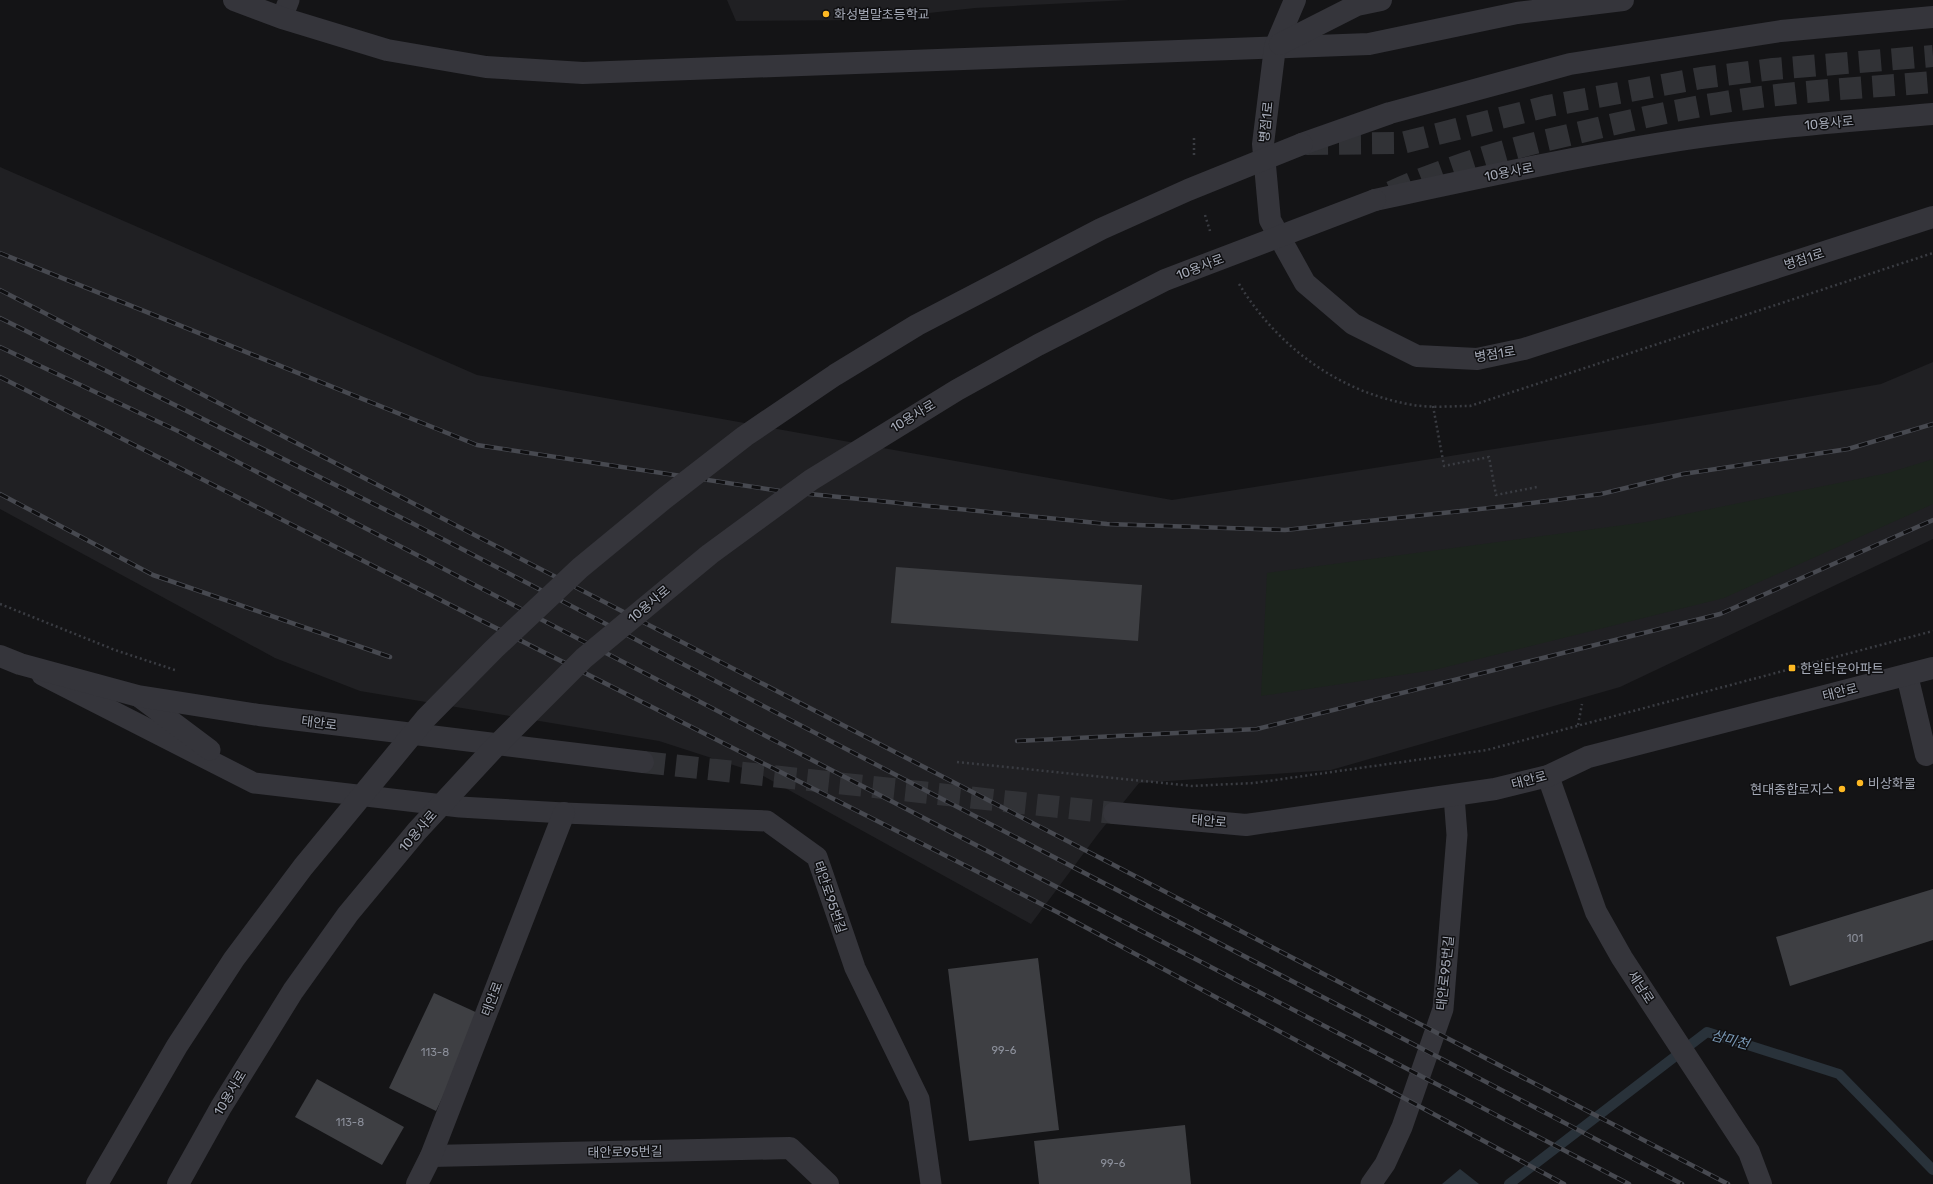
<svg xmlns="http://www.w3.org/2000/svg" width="1933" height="1184" font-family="Rubik,'Noto Sans KR',sans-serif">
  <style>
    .built { fill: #202023 }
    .green { fill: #1c241d }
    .water { fill: #29323a }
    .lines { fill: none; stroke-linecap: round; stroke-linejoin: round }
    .stream { stroke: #29323a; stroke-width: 10 }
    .building { fill: #3e3f43 }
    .tertiary-tunnel { stroke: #313236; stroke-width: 22; stroke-dasharray: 22 11; stroke-linecap: butt }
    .path { stroke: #3a3c42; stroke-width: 2.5; stroke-dasharray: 2 3; stroke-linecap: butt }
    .service { stroke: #35353b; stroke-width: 21 }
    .minor { stroke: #35353b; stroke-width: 22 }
    .tertiary { stroke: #35353b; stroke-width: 22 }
    .rail-casing { stroke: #474950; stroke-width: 4.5 }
    .rail { stroke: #0f0f11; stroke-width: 3; stroke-dasharray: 9; stroke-linecap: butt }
    .tertiary-bridge { stroke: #35353b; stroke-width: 22 }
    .poi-dot { fill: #feb923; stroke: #0f0f11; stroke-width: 1.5 }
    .labels { text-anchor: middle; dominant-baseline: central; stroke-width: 3; stroke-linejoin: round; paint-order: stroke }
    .number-label { font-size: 11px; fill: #8b8f9a }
    .poi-label { font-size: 13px; fill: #a5aab7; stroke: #0f0f11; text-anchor: start }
    .street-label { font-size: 13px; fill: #a5aab7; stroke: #0f0f11 }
    .water-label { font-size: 14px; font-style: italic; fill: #7998b5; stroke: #0f0f11 }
  </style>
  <rect width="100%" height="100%" fill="#141416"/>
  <g class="built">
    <path d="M 727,0 L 1129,0 L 975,8 L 864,20 L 736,21 Z"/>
    <path d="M 0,167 L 477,375 L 1172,500 L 1652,424 L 1881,384 L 1933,362 L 1933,539 L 1620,687 L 1331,770 L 1139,783 L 1098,834 L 1031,924 L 758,773 L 659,741 L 360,691 L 275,658 L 0,509 Z"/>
  </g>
  <path class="green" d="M 1933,459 L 1933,504 L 1724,598 L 1434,670 L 1261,696 L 1267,573 L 1646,522 L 1888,473 Z"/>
  <path class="water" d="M 1460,1169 L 1479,1184 L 1442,1184 Z"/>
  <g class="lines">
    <path class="stream" d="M 1509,1184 L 1707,1032 L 1839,1074 L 1933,1170"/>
  </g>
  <g class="building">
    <path d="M 896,567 L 1142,585 L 1138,641 L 891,623 Z"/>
    <path d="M 1933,889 L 1933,940 L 1790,986 L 1776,937 Z"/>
    <path d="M 1038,958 L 1059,1130 L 969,1141 L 948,969 Z"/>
    <path d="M 434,993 L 482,1015 L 436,1111 L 389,1088 Z"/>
    <path d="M 317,1079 L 404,1127 L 382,1165 L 295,1117 Z"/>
    <path d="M 1185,1125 L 1191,1184 L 1039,1184 L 1034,1141 Z"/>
  </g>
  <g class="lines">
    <g class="tertiary-tunnel">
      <path d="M 1306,144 L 1402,143 L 1548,106 L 1701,78 L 1773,69 L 1933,56"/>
      <path d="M 1391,192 C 1448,166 1507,149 1569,135 C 1618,123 1669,111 1719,103 C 1790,91 1862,88 1933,82"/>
      <path d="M 643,762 L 1114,813"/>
    </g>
    <g class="path">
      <path d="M 1194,155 L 1194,135"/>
      <path d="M 1205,215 L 1210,231"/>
      <path d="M 1239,284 C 1278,347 1338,392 1413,405 C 1431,408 1452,406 1470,406 L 1933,253"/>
      <path d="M 1433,406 L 1444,466 L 1489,457 L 1496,495 L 1537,487"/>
      <path d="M 0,604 L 115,650 L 175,670"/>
      <path d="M 1578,725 L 1582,704"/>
      <path d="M 957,762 L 1192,786 L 1254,783 L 1487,750 L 1933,631"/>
    </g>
    <g class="service">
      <path d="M 282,18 L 289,0"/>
      <path d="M 42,675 L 254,783 L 460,807 L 564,813 L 767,821 L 817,857 L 855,968 L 919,1099 L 931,1184"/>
      <path d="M 138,696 L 210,750"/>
      <path d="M 1371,1184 L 1385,1164 L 1402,1127 L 1443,1009 L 1457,835 L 1454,796"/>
    </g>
    <g class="minor">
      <path d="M 1907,675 L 1926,755"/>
      <path d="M 431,1156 L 790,1148 L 828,1184"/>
      <path d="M 417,1184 L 431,1156 L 564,813"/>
    </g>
    <g class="tertiary">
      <path d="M 234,0 L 282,18 L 387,50 L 486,67 L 583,73 L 1369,44 L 1517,13 L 1623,0"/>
      <path d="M 1295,0 L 1275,47 L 1263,144 L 1270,220 L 1305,283 L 1353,324 L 1417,356 L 1477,359 L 1524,349 L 1933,217"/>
      <path d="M 1280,44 L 1357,5 L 1381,0"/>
      <path d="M 1302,144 L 1390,113 L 1570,64 L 1781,31 L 1933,17"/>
      <path d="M 1375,200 C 1478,178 1582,155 1687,139 C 1768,127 1851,121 1933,114"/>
      <path d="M 0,656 L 20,664 L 138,696 L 259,715 L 643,762"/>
      <path d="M 1548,776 L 1596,912 L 1622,958 L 1749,1152 L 1761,1184"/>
      <path d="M 1114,813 L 1246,825 L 1495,789 L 1548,776 L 1588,757 L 1933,668"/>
    </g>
    <defs>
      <g id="rail">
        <path d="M 0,253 L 477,445 L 780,491 L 1107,524 L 1285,530 L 1517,505 L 1601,494 L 1683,474 L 1848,449 L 1933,424"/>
        <path d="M 0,290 L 1108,862 L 1728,1184"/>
        <path d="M 0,318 L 408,521 L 1682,1184"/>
        <path d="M 0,347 L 180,432 L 1629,1184"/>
        <path d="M 0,377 L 1059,913 L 1564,1184"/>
        <path d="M 0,494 L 153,575 L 390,657"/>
        <path d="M 1017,741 L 1257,729 L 1720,614 L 1933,520"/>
      </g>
    </defs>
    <use href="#rail" class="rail-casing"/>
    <use href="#rail" class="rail"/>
    <g class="tertiary-bridge">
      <path d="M 97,1184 L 177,1046 L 234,959 L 303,867 L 426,718 L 494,649 L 580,568 L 665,498 L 745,436 L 835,375 L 917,325 L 1101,229 L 1188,190 L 1302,144"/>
      <path d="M 178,1184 L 221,1107 L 293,991 L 348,914 L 417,831 L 494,748 L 584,658 L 710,554 L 811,480 L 957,390 L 1038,345 L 1165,280 L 1375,200"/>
    </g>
  </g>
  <g class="poi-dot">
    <circle cx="826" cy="14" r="4"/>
    <rect x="1788" y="664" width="8" height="8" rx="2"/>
    <circle cx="1860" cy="783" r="4"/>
    <circle cx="1842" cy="789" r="4"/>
  </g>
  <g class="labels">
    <g class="number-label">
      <text x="1855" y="938">101</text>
      <text x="1004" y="1050">99-6</text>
      <text x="435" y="1052">113-8</text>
      <text x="350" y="1122">113-8</text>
      <text x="1113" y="1163">99-6</text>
    </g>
    <g class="poi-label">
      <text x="834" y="14">화성벌말초등학교</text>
      <text x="1800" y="668">한일타운아파트</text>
      <text x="1868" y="783">비상화물</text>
      <text x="1834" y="789" text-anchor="end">현대종합로지스</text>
    </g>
    <g class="street-label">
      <text transform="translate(1266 122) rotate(-84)">병점1로</text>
      <text transform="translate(1829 123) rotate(-5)">10용사로</text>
      <text transform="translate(1509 172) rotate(-11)">10용사로</text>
      <text transform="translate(1804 259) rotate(-18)">병점1로</text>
      <text transform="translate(1200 267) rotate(-21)">10용사로</text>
      <text transform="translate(1495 354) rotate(-9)">병점1로</text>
      <text transform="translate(913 416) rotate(-31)">10용사로</text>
      <text transform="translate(649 604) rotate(-40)">10용사로</text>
      <text transform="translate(1840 692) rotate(-14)">태안로</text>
      <text transform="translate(319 723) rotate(7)">태안로</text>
      <text transform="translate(1529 780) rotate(-15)">태안로</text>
      <text transform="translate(1209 821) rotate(5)">태안로</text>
      <text transform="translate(418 831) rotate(-49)">10용사로</text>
      <text transform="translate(830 897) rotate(71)">태안로95번길</text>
      <text transform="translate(1445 973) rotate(-84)">태안로95번길</text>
      <text transform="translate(1641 987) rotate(57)">세남로</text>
      <text transform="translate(492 999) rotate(-69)">태안로</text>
      <text transform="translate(230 1093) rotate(-59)">10용사로</text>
      <text transform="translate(625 1152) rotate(-1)">태안로95번길</text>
    </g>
    <g class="water-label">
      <text transform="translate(1730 1040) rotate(15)">삼미천</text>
    </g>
  </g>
</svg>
